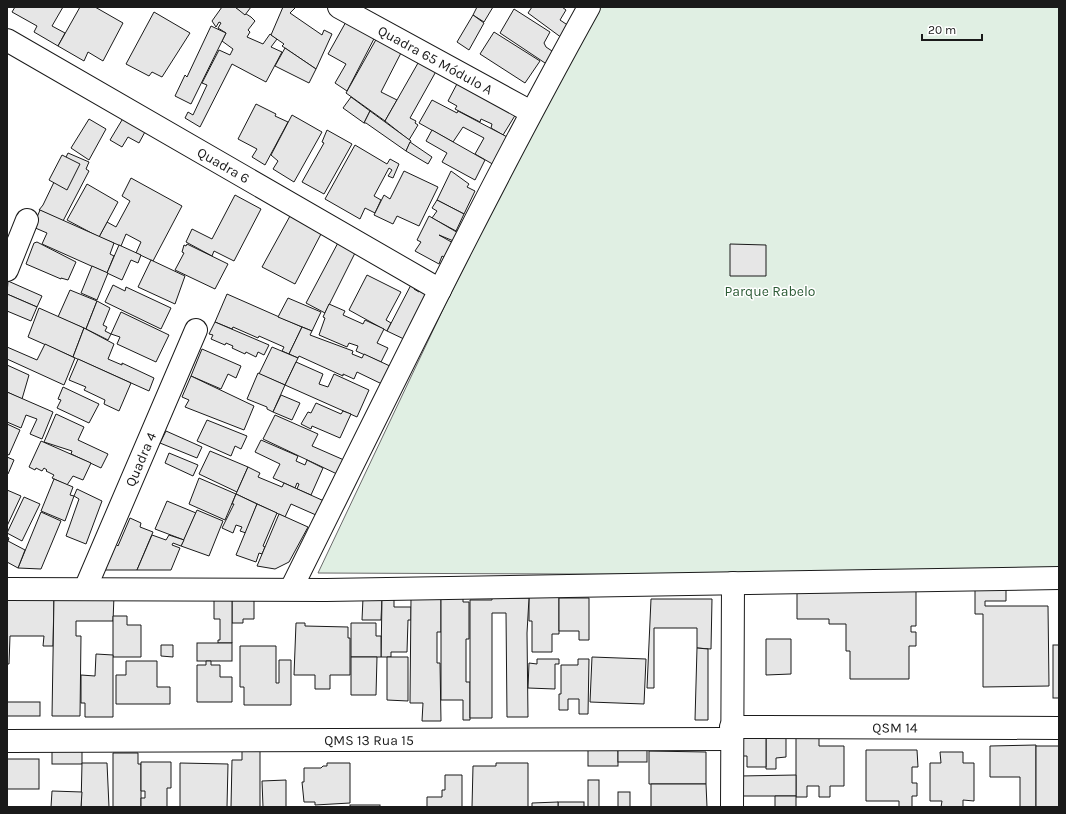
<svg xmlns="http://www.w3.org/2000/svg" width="1066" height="814" font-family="Karla,sans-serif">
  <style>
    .green { fill: #e0efe3; stroke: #6a6a6a }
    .building { fill: #e6e6e6; stroke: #1a1a1a }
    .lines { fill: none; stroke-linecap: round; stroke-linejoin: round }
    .minor-casing { stroke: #1a1a1a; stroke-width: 24 }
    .minor { stroke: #fff; stroke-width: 22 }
    .labels { text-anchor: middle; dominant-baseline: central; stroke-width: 3; stroke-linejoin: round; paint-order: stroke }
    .street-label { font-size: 14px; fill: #1a1a1a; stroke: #fff }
    .park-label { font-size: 14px; fill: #2b5a34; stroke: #fff }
  </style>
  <rect width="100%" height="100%" fill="#fff"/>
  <path class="green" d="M 595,7 L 1059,7 L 1059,576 L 318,573 L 446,303 Z"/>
  <g class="building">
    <path d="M 15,7 L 63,7 L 52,26 L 65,33 L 58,46 L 34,32 L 37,26 L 12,12 Z"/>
    <path d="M 80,7 L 95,7 L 123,23 L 103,61 L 88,52 L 84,61 L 58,46 Z"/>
    <path d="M 222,7 L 235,7 L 251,17 L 255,21 L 248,30 L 250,32 L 247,37 L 263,44 L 270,34 L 277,39 L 271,47 L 282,52 L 266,82 L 232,64 L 200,127 L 185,118 L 188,112 L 193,115 L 207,85 L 202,83 L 219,50 L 230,55 L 233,49 L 222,41 L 226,33 L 218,28 L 221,23 L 219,22 L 216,27 L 212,21 Z"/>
    <path d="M 235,7 L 251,7 L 245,15 Z"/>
    <path d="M 283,7 L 296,7 L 290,13 L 322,35 L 324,30 L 332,34 L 316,69 L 282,46 L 284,44 L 271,35 Z"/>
    <path d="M 477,7 L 493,7 L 484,22 L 473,15 Z"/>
    <path d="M 532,7 L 562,7 L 566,10 L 560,20 L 569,26 L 562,38 L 528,13 Z"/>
    <path d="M 514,9 L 550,32 L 544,43 L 546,47 L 555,53 L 548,65 L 500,33 Z"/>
    <path d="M 154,12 L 190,33 L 162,77 L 152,72 L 149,76 L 126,64 Z"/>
    <path d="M 473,15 L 484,23 L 469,50 L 457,42 Z"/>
    <path d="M 347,20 L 378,31 L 347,91 L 335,83 L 346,64 L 328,54 Z"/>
    <path d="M 211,26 L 226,33 L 191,104 L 175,96 L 185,75 L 187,77 Z"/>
    <path d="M 494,32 L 540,61 L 525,83 L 480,54 Z"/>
    <path d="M 378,36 L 403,49 L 381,92 L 397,100 L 385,121 L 346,93 Z"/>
    <path d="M 285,48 L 316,69 L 309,83 L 275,66 Z"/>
    <path d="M 422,56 L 439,66 L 410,118 L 416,121 L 415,123 L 418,125 L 409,140 L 385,121 Z"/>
    <path d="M 459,80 L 519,109 L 503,135 L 491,128 L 492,124 L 481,119 L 480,122 L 455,109 L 457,106 L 448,101 Z"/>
    <path d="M 351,97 L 370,111 L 364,123 L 343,108 Z"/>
    <path d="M 432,100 L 457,113 L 458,111 L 511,139 L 496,166 L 475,154 L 484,138 L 463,127 L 453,142 L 419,123 Z"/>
    <path d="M 256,104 L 276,114 L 275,116 L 288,122 L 265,165 L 252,157 L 257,149 L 238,139 Z"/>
    <path d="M 370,111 L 411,141 L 406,151 L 366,123 L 364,123 Z"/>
    <path d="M 125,115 L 146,130 L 139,143 L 128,137 L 122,147 L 110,140 Z"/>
    <path d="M 292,115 L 322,132 L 294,182 L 273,169 L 278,161 L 271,155 Z"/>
    <path d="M 89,119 L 106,129 L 89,160 L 71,148 Z"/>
    <path d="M 327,130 L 352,144 L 324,194 L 302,182 L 324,143 L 322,142 Z"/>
    <path d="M 432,130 L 485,160 L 475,180 L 442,162 L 447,153 L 426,141 Z"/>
    <path d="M 410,142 L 432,157 L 428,164 L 406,151 Z"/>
    <path d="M 355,145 L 387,164 L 390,159 L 399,164 L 393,178 L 388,176 L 392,170 L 389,168 L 374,196 L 381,200 L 375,213 L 365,208 L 360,219 L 325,199 Z"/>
    <path d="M 68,153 L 89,162 L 86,169 L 89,171 L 63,221 L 39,210 L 43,205 Z"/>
    <path d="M 62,155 L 80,164 L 67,190 L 49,180 Z"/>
    <path d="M 404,171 L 438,187 L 419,226 L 397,216 L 393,224 L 374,215 L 384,195 L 390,199 Z"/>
    <path d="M 451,171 L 469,184 L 467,187 L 475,191 L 464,214 L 437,200 Z"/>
    <path d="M 131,178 L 182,206 L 153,261 L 136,253 L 141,242 L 126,234 L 121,246 L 99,237 L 107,222 L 116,227 L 130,201 L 122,196 Z"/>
    <path d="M 87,184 L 118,202 L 99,237 L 67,220 Z"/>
    <path d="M 235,195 L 261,209 L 234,261 L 214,251 L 212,256 L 186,242 L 192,229 L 212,239 Z"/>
    <path d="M 437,200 L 464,214 L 456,231 L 432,218 L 437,211 L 432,208 Z"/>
    <path d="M 40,210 L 114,243 L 110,254 L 114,256 L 107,273 L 42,244 L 47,233 L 33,227 Z"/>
    <path d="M 290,216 L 321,234 L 295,284 L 262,267 Z"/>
    <path d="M 429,216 L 460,234 L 456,242 L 439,235 L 455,244 L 448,259 L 442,256 L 439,264 L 415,251 L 421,242 L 417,240 Z"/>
    <path d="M 340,239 L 357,249 L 325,313 L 306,303 Z"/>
    <path d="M 37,242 L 76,262 L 68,280 L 61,278 L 61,279 L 26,264 L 34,243 Z"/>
    <path d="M 187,244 L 228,264 L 215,289 L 175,270 L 184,253 L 182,252 L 184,245 L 186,246 Z"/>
    <path d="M 730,244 L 766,245 L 766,276 L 730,276 Z"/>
    <path d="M 119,245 L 141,255 L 138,263 L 131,260 L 122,280 L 107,273 Z"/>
    <path d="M 151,260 L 185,276 L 175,304 L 138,287 Z"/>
    <path d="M 92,266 L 108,273 L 97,300 L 81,293 Z"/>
    <path d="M 367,275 L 401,292 L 386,320 L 391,323 L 387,331 L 349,310 Z"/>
    <path d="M 8,281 L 42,296 L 37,307 L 7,294 Z"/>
    <path d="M 413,281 L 417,284 L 414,289 L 419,292 L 423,287 L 432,292 L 406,340 L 387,331 Z"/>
    <path d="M 113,285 L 125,291 L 126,287 L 171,308 L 161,329 L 105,302 Z"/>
    <path d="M 70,290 L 97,301 L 86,329 L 58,317 Z"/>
    <path d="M 7,294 L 37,307 L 31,321 L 7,311 Z"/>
    <path d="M 227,294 L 302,327 L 289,354 L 282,351 L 284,347 L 259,336 L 258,338 L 233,327 L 232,329 L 215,322 Z"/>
    <path d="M 288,298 L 321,312 L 312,331 L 278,317 Z"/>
    <path d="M 97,301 L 110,308 L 103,325 L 107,327 L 105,331 L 111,334 L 108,340 L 86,329 Z"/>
    <path d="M 329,304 L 345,311 L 343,315 L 363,324 L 365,320 L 384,329 L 377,343 L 388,348 L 381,362 L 356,351 L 358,346 L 349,343 L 347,347 L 319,335 L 325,318 L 323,317 Z"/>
    <path d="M 39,308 L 84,328 L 73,357 L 28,337 Z"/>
    <path d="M 121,312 L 169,335 L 156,362 L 117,344 L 120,337 L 111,334 Z"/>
    <path d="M 215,322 L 269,345 L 264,355 L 258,352 L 256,357 L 246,352 L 245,354 L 232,348 L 233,346 L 226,343 L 225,345 L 211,339 L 213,335 L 209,334 Z"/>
    <path d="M 302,327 L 312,331 L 310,335 L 353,351 L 352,354 L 362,358 L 364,354 L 392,367 L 384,385 L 357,372 L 354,379 L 343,374 L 343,376 L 299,356 L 298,358 L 289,354 Z"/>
    <path d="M 84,328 L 114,344 L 108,359 L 122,365 L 122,363 L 154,378 L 149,391 L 73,357 Z"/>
    <path d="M 45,344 L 75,358 L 64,385 L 7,359 L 7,347 L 37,360 Z"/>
    <path d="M 272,347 L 298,358 L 285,385 L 259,374 Z"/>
    <path d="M 202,349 L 241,366 L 236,378 L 228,374 L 221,389 L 191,376 Z"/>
    <path d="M 78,359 L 131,383 L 119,411 L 104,404 L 105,400 L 84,390 L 86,387 L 69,380 Z"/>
    <path d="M 296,362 L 323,374 L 319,384 L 328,387 L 334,374 L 369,390 L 357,417 L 285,385 Z"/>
    <path d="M 7,365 L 29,375 L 22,399 L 7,392 Z"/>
    <path d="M 258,373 L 285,385 L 273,412 L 267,409 L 267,407 L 247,399 Z"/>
    <path d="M 191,376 L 254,406 L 244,430 L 185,407 L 189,400 L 182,397 Z"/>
    <path d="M 63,387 L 99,404 L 89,423 L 57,408 L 61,400 L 58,399 Z"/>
    <path d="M 7,392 L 53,412 L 42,439 L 30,434 L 37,419 L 26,415 L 21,428 L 7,422 Z"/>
    <path d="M 281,395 L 300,403 L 292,420 L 273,412 Z"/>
    <path d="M 316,403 L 341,414 L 343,411 L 351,414 L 340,438 L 312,426 L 311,429 L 301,424 L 308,412 L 311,413 Z"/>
    <path d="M 56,414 L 84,427 L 78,440 L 108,454 L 101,468 L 71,454 L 72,451 L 44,442 Z"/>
    <path d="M 275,415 L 318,434 L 312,446 L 344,460 L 337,474 L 263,439 Z"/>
    <path d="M 207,420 L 247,436 L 241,449 L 235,446 L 231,456 L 197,441 Z"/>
    <path d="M 7,424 L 20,430 L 9,455 L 7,454 Z"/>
    <path d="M 166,431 L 202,447 L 197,458 L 160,443 Z"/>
    <path d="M 261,440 L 298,456 L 296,461 L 305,465 L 307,460 L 323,468 L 311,495 L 297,489 L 299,484 L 297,483 L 295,488 L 273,478 L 280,464 L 255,452 Z"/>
    <path d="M 41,441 L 91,463 L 83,480 L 73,476 L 67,485 L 52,478 L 54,475 L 46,471 L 47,470 L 44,468 L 42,471 L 36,468 L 35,470 L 29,467 Z"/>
    <path d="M 210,451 L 248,467 L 237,492 L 199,474 Z"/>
    <path d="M 169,453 L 198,465 L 193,476 L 165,463 Z"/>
    <path d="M 7,457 L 14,460 L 8,474 L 7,473 Z"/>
    <path d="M 248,467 L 260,473 L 258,477 L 282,487 L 284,483 L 324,501 L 316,515 L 291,504 L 285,517 L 236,494 Z"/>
    <path d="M 199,478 L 236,494 L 225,520 L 189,504 Z"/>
    <path d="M 54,479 L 73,487 L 70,495 L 74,496 L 65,521 L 41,511 Z"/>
    <path d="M 77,489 L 102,501 L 86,544 L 66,536 L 79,499 L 74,496 Z"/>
    <path d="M 7,490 L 21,496 L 7,526 Z"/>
    <path d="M 236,494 L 257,504 L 246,533 L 240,531 L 242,527 L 236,525 L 233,533 L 222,528 L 234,504 L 232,504 Z"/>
    <path d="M 24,497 L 40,504 L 22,541 L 7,533 Z"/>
    <path d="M 167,501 L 196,513 L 184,540 L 155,529 Z"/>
    <path d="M 257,504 L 277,513 L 263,546 L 265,547 L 262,554 L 259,553 L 256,562 L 236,555 Z"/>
    <path d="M 197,510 L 223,521 L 209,556 L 181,546 Z"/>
    <path d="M 41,512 L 61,521 L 41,569 L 18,568 Z"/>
    <path d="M 279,514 L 308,527 L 289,562 L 275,569 L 257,566 Z"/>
    <path d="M 130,518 L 141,523 L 140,527 L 153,532 L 137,570 L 105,570 L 116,544 L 118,546 Z"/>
    <path d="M 152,535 L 166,540 L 169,535 L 184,540 L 181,546 L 173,543 L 172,545 L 180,548 L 171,570 L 137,570 Z"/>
    <path d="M 7,537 L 9,538 L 8,541 L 25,550 L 18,568 L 7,562 Z"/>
    <path d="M 797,587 L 916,587 L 916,626 L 911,626 L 911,632 L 916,632 L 916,646 L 909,646 L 909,679 L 850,679 L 850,651 L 846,651 L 846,624 L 829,624 L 829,619 L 797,619 Z"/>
    <path d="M 975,587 L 1006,587 L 1006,601 L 985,601 L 985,606 L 1048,606 L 1049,686 L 983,687 L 983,614 L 975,614 Z"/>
    <path d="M 7,596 L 54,596 L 53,646 L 43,646 L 44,636 L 10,636 L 9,664 L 7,664 Z"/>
    <path d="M 54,596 L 114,596 L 113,621 L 76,621 L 76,636 L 81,636 L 80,716 L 52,716 Z"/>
    <path d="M 232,597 L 254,597 L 254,619 L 243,619 L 243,623 L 232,623 Z"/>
    <path d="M 232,597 L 232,643 L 218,643 L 218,640 L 220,640 L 220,619 L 214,619 L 214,598 Z"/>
    <path d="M 529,597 L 559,597 L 559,634 L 552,634 L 552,652 L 532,652 L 532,621 L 529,621 Z"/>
    <path d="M 363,598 L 382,598 L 381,620 L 362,620 Z"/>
    <path d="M 382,598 L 394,598 L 394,607 L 411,607 L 411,620 L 408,620 L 407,652 L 391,652 L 391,657 L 381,657 Z"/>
    <path d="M 411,598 L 441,598 L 441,632 L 437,632 L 437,663 L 440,663 L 441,721 L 422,721 L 423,703 L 410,703 Z"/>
    <path d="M 441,598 L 463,598 L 463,602 L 469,602 L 469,639 L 466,639 L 466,682 L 470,682 L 470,720 L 463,720 L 463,700 L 441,700 Z"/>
    <path d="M 492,598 L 529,598 L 527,633 L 528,717 L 507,717 L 506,613 L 492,613 L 492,718 L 470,718 L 470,600 L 492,600 Z"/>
    <path d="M 559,598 L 589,598 L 589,640 L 579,640 L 579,631 L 559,631 Z"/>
    <path d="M 651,599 L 712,599 L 711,649 L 697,648 L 697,628 L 654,628 L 654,688 L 647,688 Z"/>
    <path d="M 113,616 L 127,616 L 127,625 L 141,625 L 141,657 L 113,657 Z"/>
    <path d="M 296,623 L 305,623 L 305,626 L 348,627 L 348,638 L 350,638 L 350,675 L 330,675 L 330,689 L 315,689 L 315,675 L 294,675 Z"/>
    <path d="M 351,623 L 376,623 L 376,636 L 381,636 L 381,657 L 351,657 Z"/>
    <path d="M 766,639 L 791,639 L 791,674 L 766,675 Z"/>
    <rect x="197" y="643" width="35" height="18"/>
    <path d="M 161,645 L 173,645 L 173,657 L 161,656 Z"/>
    <rect x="1053" y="645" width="6" height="53"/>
    <path d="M 240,646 L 276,646 L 276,683 L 279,683 L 279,660 L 291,660 L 291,705 L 244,705 L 244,687 L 240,687 Z"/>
    <path d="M 697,648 L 708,649 L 708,720 L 695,720 Z"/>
    <path d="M 96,654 L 113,655 L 113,717 L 85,717 L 85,703 L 81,703 L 81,675 L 95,676 Z"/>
    <path d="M 351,657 L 377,657 L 376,695 L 351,695 Z"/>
    <path d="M 387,657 L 408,657 L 408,701 L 387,700 Z"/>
    <path d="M 592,657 L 646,659 L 644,704 L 590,702 Z"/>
    <path d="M 537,659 L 559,659 L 559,664 L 555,664 L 555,689 L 528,688 L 529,663 L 537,664 Z"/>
    <path d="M 578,659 L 589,659 L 588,714 L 579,714 L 579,699 L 568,699 L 568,710 L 559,710 L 559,694 L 561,694 L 561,665 L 578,665 Z"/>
    <path d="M 126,661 L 157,661 L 157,687 L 170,687 L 170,704 L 116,704 L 116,675 L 126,675 Z"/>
    <path d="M 206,661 L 211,661 L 211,665 L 220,665 L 220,677 L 232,677 L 232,702 L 197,702 L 197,665 L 206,665 Z"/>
    <rect x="7" y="702" width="33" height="14"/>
    <path d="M 786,735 L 786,757 L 776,758 L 776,769 L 766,769 L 766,736 Z"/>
    <path d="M 738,736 L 766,736 L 766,767 L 747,767 L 747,756 L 738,756 Z"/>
    <path d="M 796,736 L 819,736 L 819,746 L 844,746 L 844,786 L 830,786 L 830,797 L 819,797 L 819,786 L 807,786 L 807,797 L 796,797 Z"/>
    <path d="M 1036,745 L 1036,807 L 1020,807 L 1020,777 L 990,777 L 990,746 Z"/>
    <rect x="1036" y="746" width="23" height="61"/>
    <rect x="52" y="749" width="30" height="15"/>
    <rect x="588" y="750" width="30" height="16"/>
    <rect x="618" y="750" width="29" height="12"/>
    <path d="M 866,750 L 917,750 L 918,767 L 912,767 L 912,783 L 917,783 L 917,796 L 912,796 L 912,807 L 899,807 L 899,801 L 866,801 Z"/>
    <path d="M 242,751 L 260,751 L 260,807 L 231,807 L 232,760 L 242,760 Z"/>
    <path d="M 649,751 L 706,752 L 706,784 L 649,784 Z"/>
    <path d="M 940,752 L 963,752 L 963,763 L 974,763 L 974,801 L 963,800 L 963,807 L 941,807 L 942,801 L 930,801 L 930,763 L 941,763 Z"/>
    <path d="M 113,753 L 138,753 L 138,764 L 141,764 L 141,807 L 113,807 Z"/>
    <rect x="7" y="759" width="32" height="30"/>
    <path d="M 141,762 L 171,762 L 171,788 L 167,788 L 167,807 L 141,807 L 141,798 L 145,798 L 145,791 L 141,791 Z"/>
    <path d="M 82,763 L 107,763 L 109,807 L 81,807 Z"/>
    <path d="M 180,763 L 228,764 L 227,807 L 180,807 Z"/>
    <path d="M 327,763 L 350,763 L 350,803 L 315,805 L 315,802 L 304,802 L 302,782 L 304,782 L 304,768 L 321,768 L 323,766 L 327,766 Z"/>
    <path d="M 496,763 L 528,763 L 528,807 L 472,807 L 473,766 L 496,766 Z"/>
    <path d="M 445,775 L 462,775 L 462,807 L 427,807 L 427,797 L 442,797 L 442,790 L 445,790 Z"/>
    <path d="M 796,775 L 796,796 L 741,796 L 740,776 Z"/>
    <path d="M 286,780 L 286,807 L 263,807 L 262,781 Z"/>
    <rect x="588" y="780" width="11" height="27"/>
    <path d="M 651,784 L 706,784 L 707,807 L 651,807 Z"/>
    <path d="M 52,791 L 82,792 L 81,807 L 51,807 Z"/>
    <rect x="618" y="792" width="12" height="15"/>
    <path d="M 775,796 L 796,796 L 796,807 L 754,807 L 775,807 Z"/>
    <rect x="558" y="802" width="26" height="5"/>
    <path d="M 558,802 L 558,807 L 532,807 L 532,803 Z"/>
    <rect x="350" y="805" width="30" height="2"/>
  </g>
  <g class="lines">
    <defs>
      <g id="minor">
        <path id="s1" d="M 339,7 L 531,112"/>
        <path id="s2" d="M 7,40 L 440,290"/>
        <path d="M 7,270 L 27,220"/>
        <path d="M 7,589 L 326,590 L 1059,578"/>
        <path id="s3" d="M 85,589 L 196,330"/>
        <path d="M 291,589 C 388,394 483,198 589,7"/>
        <path id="s4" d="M 731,727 L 1059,728"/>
        <path id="s5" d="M 7,741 L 731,739"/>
        <path d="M 732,807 L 733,583"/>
      </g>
    </defs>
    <use href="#minor" class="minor-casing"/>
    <use href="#minor" class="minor"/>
  </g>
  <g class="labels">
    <g class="street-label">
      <text stroke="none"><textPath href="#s1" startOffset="110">Quadra 65 Módulo A</textPath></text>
      <text stroke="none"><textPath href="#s2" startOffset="250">Quadra 6</textPath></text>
      <text stroke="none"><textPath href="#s3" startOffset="141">Quadra 4</textPath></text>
      <text stroke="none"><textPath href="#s4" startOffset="164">QSM 14</textPath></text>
      <text stroke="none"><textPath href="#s5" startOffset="362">QMS 13 Rua 15</textPath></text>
    </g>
    <g class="park-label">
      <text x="770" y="291">Parque Rabelo</text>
    </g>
  </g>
  <rect width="1066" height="814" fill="none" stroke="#1a1a1a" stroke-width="16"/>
  <path d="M922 34v6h60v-6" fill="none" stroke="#1a1a1a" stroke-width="2"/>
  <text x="928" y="34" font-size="12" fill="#1a1a1a" stroke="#ffffff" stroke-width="3" paint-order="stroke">20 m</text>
</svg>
